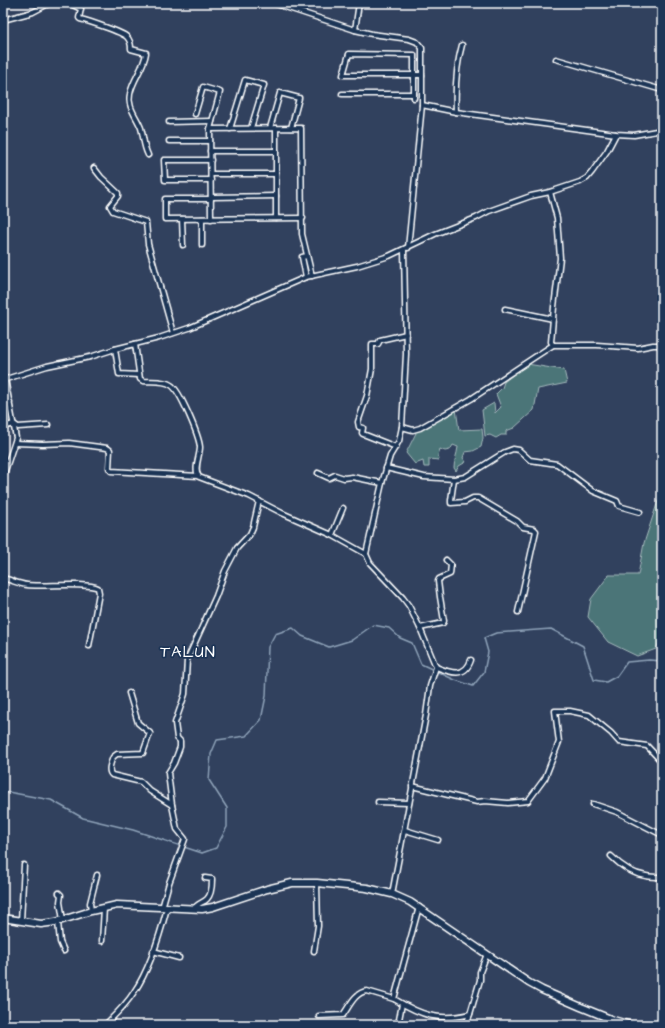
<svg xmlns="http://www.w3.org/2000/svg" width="665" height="1028" font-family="'Architects Daughter',sans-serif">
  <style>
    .green { fill: #4b7478; stroke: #a5babc }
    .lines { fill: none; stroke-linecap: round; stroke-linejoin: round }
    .stream { stroke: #8fa3b9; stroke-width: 1.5 }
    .minor-casing { stroke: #fff; stroke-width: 7 }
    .secondary-casing { stroke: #fff; stroke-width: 9 }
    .minor { stroke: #1d3557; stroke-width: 4 }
    .secondary { stroke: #1d3557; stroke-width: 6 }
    .labels { text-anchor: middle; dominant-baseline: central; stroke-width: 3.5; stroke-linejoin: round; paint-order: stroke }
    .quarter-label { font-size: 16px; letter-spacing: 1px; fill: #fff; stroke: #1d3557 }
  </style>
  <rect width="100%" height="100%" fill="#31415e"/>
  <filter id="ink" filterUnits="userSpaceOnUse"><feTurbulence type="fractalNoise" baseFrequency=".025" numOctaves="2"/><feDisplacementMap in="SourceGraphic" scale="8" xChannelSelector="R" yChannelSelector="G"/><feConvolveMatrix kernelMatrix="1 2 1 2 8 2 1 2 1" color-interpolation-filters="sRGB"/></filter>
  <g filter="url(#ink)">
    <g class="green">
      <path d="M 527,364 L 564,370 L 567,383 L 538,389 L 534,410 L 514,428 L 506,431 L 506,435 L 501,435 L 496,438 L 490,435 L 485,436 L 482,410 L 494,403 L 495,413 L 501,407 L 496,394 L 502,388 L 504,382 Z"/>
      <path d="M 456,409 L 459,430 L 482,429 L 483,438 L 481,447 L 473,451 L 465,452 L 463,458 L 466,462 L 459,466 L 456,471 L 454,468 C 454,460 457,455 458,447 L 453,445 L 450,450 L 445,451 L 440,449 L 438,455 L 439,460 L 429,459 L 429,467 L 424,467 L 423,461 L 415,464 L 406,453 L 416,433 L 412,431 Z"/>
      <path d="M 662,498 L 662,636 L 656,649 L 637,656 L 608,642 L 588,617 L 591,599 L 609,575 L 638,575 L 644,543 L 658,501 Z"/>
    </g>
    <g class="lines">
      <path class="stream" d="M 3,797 L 8,792 L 51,800 L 83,818 L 133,830 L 202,853 L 216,848 L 227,827 L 227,808 L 209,780 L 211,754 L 217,740 L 246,736 L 261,720 L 266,696 L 268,647 L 275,634 L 293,628 L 302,636 L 329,647 L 352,640 L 373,625 L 389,628 L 400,638 L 412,643 L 421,664 L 455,680 L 473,686 L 484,672 L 488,652 L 484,638 L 496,633 L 551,629 L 583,646 L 594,680 L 606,682 L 617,676 L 627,662 L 649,660 L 662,661"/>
      <defs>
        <g id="minor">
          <path d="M 69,3 L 81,9 L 79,18 L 80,19 C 88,21 122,32 127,37 C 130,40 131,45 131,49 L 146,53 C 144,68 133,79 130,94 C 127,107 137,117 141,128 C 144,138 143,145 148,155"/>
          <path d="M 273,3 L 355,30 L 372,34 L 409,39 L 417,42 L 422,48 L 422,105 L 408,248"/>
          <path d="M 3,20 L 33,12 L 50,3"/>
          <path d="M 355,30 L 359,3"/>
          <path d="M 462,45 C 456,66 455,89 456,112 L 616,134 L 634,135 L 662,130"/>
          <path d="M 556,59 L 662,90"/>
          <path d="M 342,94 L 414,94"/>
          <path d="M 414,98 C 414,84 414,69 414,55 L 349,54 L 343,75 L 422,75"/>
          <path d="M 422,105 L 456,112"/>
          <path d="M 195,114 L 203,87 L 220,92 L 210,129"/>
          <path d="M 169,122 L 212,121"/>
          <path d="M 270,128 L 280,93 L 299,98 L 291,128"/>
          <path d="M 276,128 L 276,218"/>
          <path d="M 230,129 L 245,80 L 264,85 L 251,128"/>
          <path d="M 169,141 L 210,141"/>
          <path d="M 210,151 L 276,151"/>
          <path d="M 211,160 L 164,160 L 165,180 L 211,180"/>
          <path d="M 94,168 L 101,177 L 118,193 L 118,196 L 110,206 L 113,211 L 146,222 L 148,244 L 173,333"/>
          <path d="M 211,174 L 276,174"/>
          <path d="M 550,192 L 557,218 L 560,258 L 554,307 L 551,342 L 553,345"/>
          <path d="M 211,197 L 276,196"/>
          <path d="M 211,199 L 165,199 L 165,219 L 303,218"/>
          <path d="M 182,219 L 183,245"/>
          <path d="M 202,219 L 202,245"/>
          <path d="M 211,219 L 210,129 L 301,128 L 302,234 L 312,276"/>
          <path d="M 306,277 L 302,257 L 307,256"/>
          <path d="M 505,309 L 553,319"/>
          <path d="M 135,344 L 140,379 L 143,381 C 151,382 164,380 171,385 C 180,390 199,436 200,447 C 200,456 193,469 199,477 L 249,496 L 282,513 L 332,535 L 366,554"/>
          <path d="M 115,349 L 119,374 L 139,375"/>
          <path d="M 3,380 L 47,366 L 90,357 L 115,349 L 159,338 L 189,328 L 306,277 L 357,266 L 389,256 L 435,234 L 476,218 L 489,211 L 531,196 L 550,192 L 580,182 L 587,178 L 592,172 L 607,151 L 616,134"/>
          <path d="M 3,404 L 10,402"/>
          <path d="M 3,427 L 14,424 L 18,427 L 48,425"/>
          <path d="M 402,427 L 413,430 L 420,428 L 471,399 L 553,345 L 597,345 L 638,348 L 653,345 L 662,345"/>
          <path d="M 15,443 L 43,444 L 69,443 L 107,448 L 110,450 L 109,468 L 111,471 L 198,476"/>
          <path d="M 396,447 L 363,434 L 362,433 L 363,428 L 359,427 L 358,422 L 367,396 L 372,369 L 372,344 L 378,344 L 380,340 L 406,334"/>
          <path d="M 386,468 L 424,477 L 454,479 L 465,477 L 505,452 L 513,449 L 519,450 L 530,460 L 557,464 L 593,491 L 617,501 L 619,506 L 640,512"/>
          <path d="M 318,473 L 329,478 L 335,475 L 344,478 L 352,477 L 382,483"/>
          <path d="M 3,477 L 16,438 L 5,379"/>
          <path d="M 454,479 L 451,500 L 451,503 L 465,502 L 473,498 L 478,498 L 517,521 L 523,527 L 534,529 L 536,531 L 518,612"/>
          <path d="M 332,535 L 343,508"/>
          <path d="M 3,578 C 11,580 19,584 27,585 C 43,587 86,582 98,588 L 99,593 L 89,646"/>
          <path d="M 420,628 L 443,623 L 444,621 L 440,597 L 438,581 L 439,579 L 450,574 L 451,565 L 446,560"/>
          <path d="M 436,667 C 451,673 465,678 471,660"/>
          <path d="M 129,693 L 138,723 L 150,733 L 143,753 L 117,754 L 113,757 C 111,762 107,771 112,775 L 141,782 L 150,791 L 172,805 L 177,829 L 185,839 L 169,883 L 162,908"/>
          <path d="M 412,786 L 477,802 L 485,801 L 508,803 L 528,801 L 545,778 L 559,742 L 555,711 L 570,711 L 589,715 L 611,733 L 619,742 L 647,746 L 662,762"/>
          <path d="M 378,802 L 409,803"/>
          <path d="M 593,804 L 617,812 L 662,835"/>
          <path d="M 172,805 L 168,773 L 174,763 L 180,747 L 180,741 L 177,738 L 175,723 L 185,694 L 187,660 L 216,596 L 225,571 L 237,548 L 250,534 L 253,527 L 259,501"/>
          <path d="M 405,830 L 438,840"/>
          <path d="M 611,856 C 621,866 632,874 646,876 C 651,877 657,877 662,877"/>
          <path d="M 59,893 L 61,895 L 60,902 L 63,920"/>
          <path d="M 392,894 L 426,715 L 430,686 L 436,667 L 420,628 L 409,606 L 403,598 L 370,563 L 366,554 L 382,483 L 390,456 L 399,441 L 402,427 L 406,354 L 404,250"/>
          <path d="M 419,907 L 394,999 C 421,1015 438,1022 470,1014 L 480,980 L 480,972 L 487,954"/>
          <path d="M 194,909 C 197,903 203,903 207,899 C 211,895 212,886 212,880 L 212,879 L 205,878"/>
          <path d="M 91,911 L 90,903 L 97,875"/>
          <path d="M 21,921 L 24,865"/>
          <path d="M 58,922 L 60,942 L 64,951"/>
          <path d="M 102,941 L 104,908"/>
          <path d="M 153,951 L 179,958"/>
          <path d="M 314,951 L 318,926 L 317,883"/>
          <path d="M 319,1016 L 343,1015 C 349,1007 355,992 367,991 L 394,999"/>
          <path d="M 105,1025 C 115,1015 126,1005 134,992 C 150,969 160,935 167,908"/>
          <path d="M 398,1025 L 402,1004"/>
          <path d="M 466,1025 L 470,1014"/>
        </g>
        <path id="secondary" d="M 3,918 L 41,924 L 56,922 L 91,911 L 117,905 L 202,909 L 213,907 L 267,889 L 292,883 L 317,883 L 367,888 L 392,894 L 410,902 L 529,983 L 542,990 L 581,1007 L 613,1020 L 631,1025"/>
      </defs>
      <use href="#minor" class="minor-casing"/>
      <use href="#secondary" class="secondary-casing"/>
      <use href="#minor" class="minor"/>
      <use href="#secondary" class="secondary"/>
    </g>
  </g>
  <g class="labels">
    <g class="quarter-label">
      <text x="188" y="652">TALUN</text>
    </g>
  </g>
  <rect width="665" height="1028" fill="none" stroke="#1d3557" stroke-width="16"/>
  <rect x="8" y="8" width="649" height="1012" fill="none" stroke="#fff" stroke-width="1.5" filter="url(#ink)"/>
</svg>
